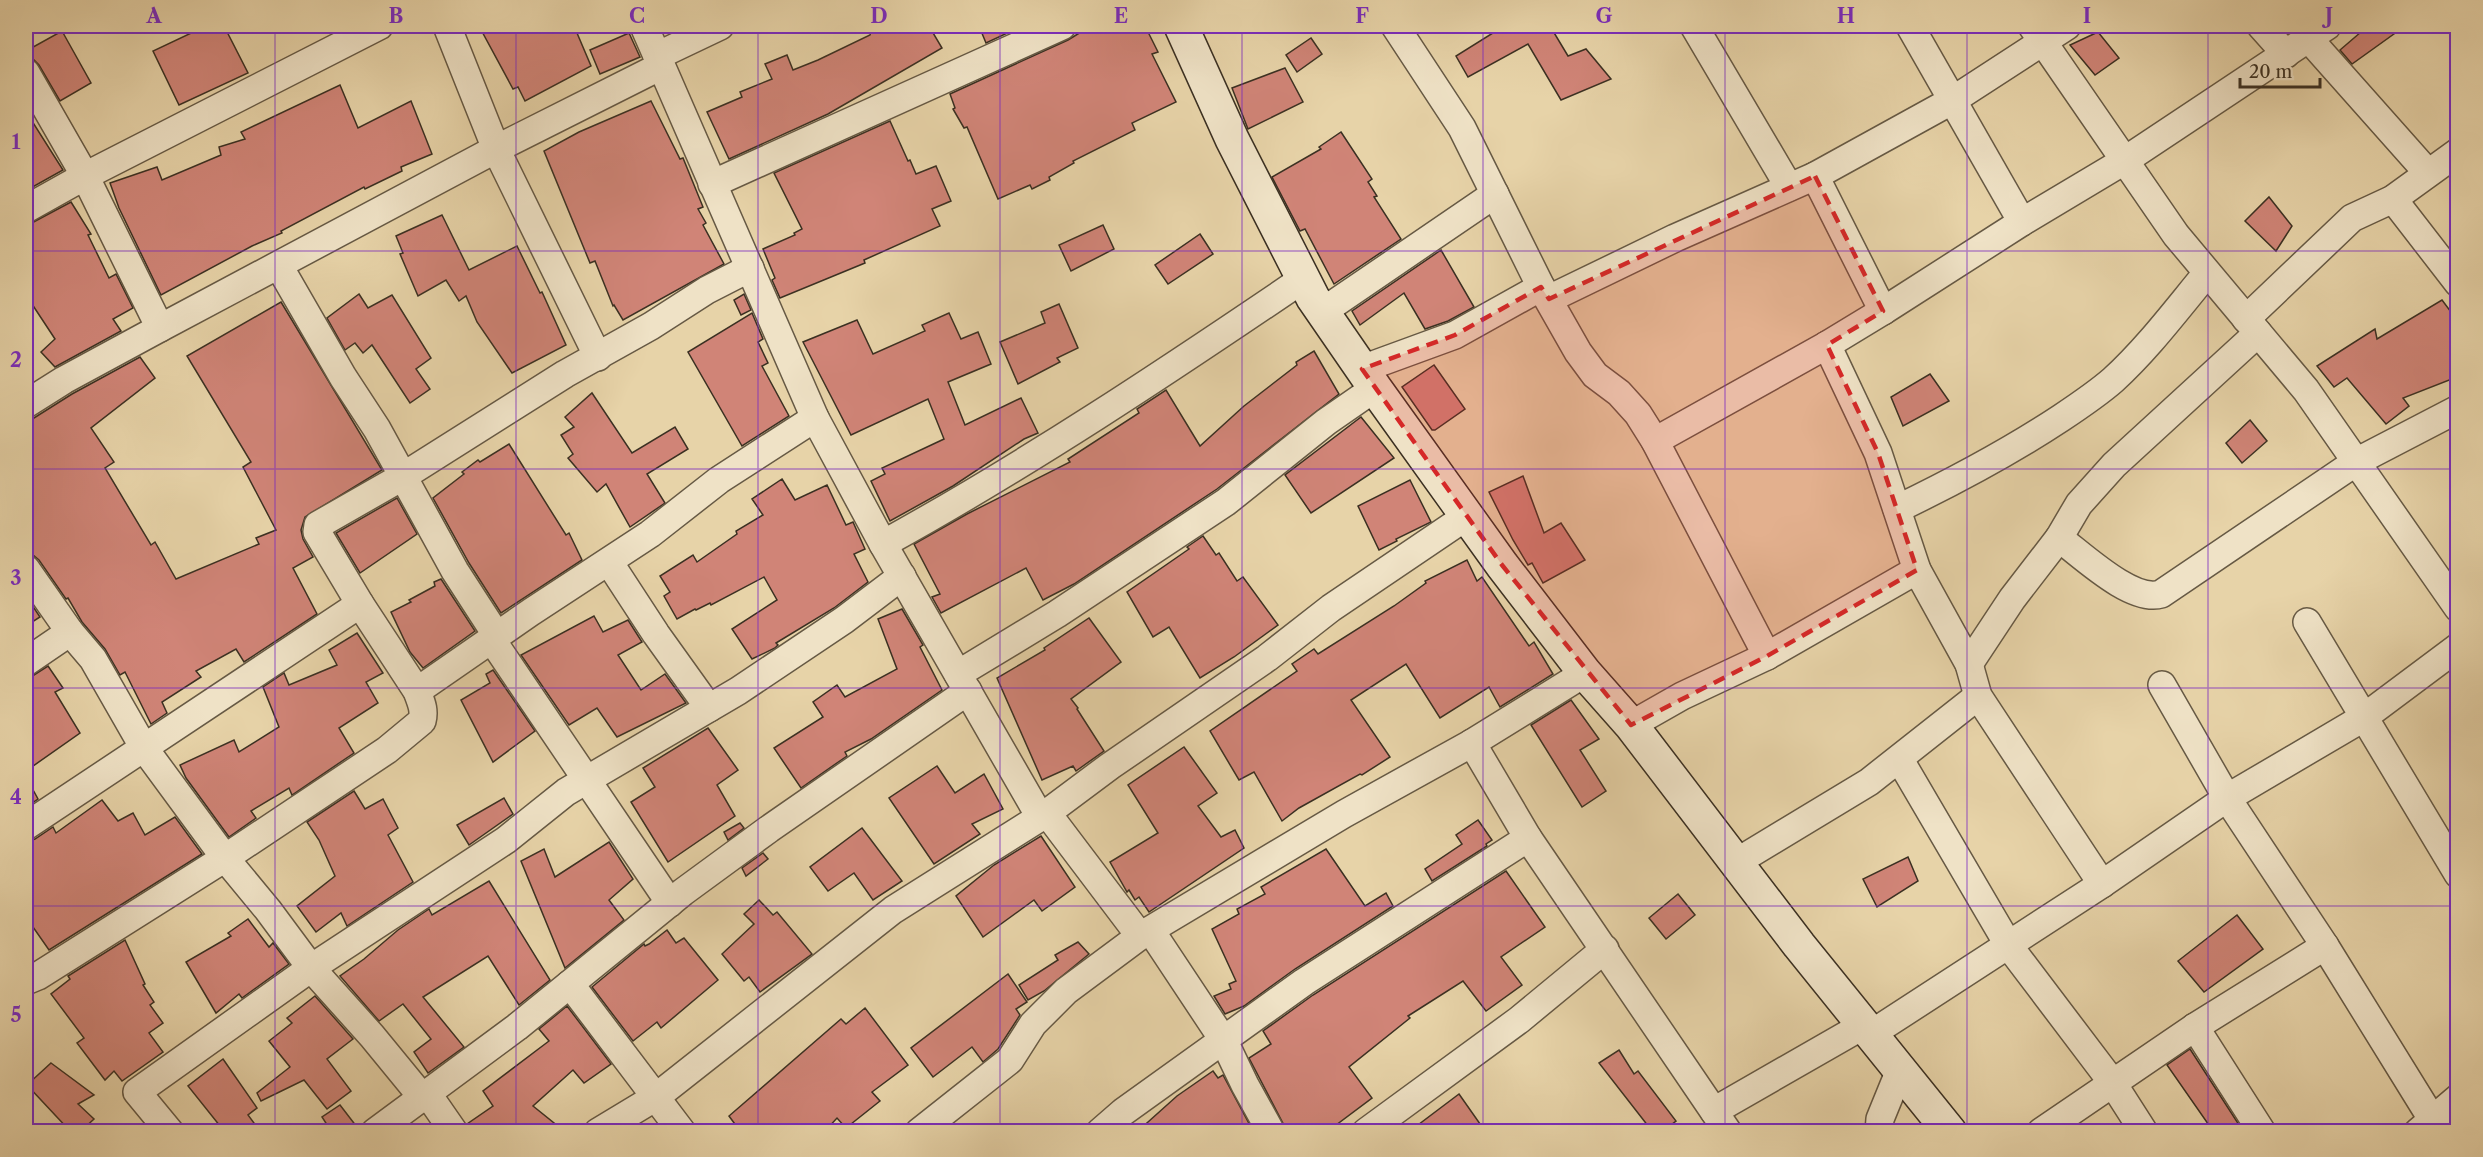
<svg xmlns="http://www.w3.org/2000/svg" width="2483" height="1157" font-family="'Libre Caslon Text',serif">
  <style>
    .building { fill: #d08477; stroke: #3b3022; stroke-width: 1.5 }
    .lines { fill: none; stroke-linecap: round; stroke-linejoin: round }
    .street-casing { stroke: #665944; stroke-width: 30 }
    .secondary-casing { stroke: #3b3022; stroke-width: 36 }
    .street { stroke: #efe2c6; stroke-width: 27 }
    .secondary { stroke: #efe2c6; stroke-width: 33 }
    .marked { fill: #d62828; fill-opacity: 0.2; stroke: #d62828; stroke-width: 4.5; stroke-dasharray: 12 8; stroke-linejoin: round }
    .grid { fill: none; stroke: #7b2cbf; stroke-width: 1.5; stroke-opacity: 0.55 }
    .neatline { fill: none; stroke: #7b2cbf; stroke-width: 2 }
    .grid-label { font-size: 20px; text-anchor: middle; font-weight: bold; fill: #7b2cbf }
  </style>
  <rect width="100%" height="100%" fill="#e7d3a8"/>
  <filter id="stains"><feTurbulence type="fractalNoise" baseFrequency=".00333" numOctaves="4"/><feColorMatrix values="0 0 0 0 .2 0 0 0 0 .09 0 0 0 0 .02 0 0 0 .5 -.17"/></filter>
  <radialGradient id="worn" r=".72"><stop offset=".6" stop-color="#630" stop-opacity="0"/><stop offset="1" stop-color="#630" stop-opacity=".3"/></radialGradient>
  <g class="building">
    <path d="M 206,26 L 224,26 L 248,73 L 179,105 L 153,51 Z"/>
    <path d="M 479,26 L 574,26 L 591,66 L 525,101 L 518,87 L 513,89 Z"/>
    <path d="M 873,26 L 929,26 L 942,48 L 828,114 L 729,159 L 707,112 L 742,97 L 740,92 L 772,79 L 765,64 L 787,55 L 793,70 L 818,60 L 870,35 Z"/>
    <path d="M 979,26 L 1012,26 L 1014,30 L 986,43 Z"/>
    <path d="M 1100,26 L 1145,26 L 1158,52 L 1152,54 L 1176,102 L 1132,123 L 1135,130 L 1073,161 L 1074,163 L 1049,177 L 1050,180 L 1032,189 L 1030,185 L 998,199 L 967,127 L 964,128 L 953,109 L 955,108 L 950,94 L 1068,40 L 1081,32 L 1082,33 Z"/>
    <path d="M 1504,26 L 1564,26 L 1553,31 L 1568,56 L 1586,49 L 1611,79 L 1561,100 L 1528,44 L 1468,77 L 1456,56 Z"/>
    <path d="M 2368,26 L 2405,26 L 2352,64 L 2340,50 Z"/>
    <path d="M 62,31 L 91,83 L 60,101 L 39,65 L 33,59 L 26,57 L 26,51 Z"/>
    <path d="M 2098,32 L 2119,58 L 2095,75 L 2070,45 Z"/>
    <path d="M 629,33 L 640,57 L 600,74 L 590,50 Z"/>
    <path d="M 1311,38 L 1322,54 L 1297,72 L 1286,55 Z"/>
    <path d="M 1285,68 L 1303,102 L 1248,129 L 1232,88 Z"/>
    <path d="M 340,85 L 358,128 L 411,101 L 432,154 L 401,167 L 402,171 L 365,189 L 364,187 L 281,231 L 282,233 L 252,246 L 161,295 L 119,208 L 110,183 L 157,167 L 162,180 L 221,155 L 219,147 L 245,139 L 241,132 Z"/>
    <path d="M 651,101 L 680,159 L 683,158 L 703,207 L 698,209 L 706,223 L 703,225 L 724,264 L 623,320 L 614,305 L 613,306 L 595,261 L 590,263 L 544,151 L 579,132 Z"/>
    <path d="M 26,104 L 33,116 L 30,118 L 63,170 L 29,189 L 26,184 Z"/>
    <path d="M 890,121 L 908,161 L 910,160 L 916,174 L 936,166 L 951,201 L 932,209 L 940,226 L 864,260 L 865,263 L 780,298 L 772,280 L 775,278 L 763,249 L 795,235 L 794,233 L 802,229 L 774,173 Z"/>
    <path d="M 1341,132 L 1372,179 L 1368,182 L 1377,196 L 1374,197 L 1401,239 L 1334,284 L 1305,229 L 1300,231 L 1272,177 L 1321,149 L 1319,147 Z"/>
    <path d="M 2269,197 L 2292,226 L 2276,251 L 2245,221 Z"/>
    <path d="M 71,202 L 91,234 L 88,235 L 109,278 L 116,274 L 133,308 L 113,319 L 121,331 L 55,367 L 41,352 L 55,339 L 26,295 L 26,226 Z"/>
    <path d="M 442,215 L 469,270 L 517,246 L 540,293 L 542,292 L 566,345 L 512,373 L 477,322 L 466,296 L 459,301 L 446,280 L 418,296 L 400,254 L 403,253 L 396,236 Z"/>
    <path d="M 1103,225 L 1114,249 L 1071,271 L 1059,245 Z"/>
    <path d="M 1200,234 L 1213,254 L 1168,284 L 1155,265 Z"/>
    <path d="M 1441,250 L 1474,307 L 1448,321 L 1425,329 L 1404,293 L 1360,325 L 1352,311 Z"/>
    <path d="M 359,294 L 368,308 L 392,295 L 431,358 L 416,369 L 430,389 L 410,403 L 372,345 L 363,353 L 355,343 L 345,350 L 327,318 Z"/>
    <path d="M 744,294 L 751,310 L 741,315 L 734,300 Z"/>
    <path d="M 2442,300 L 2457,320 L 2457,377 L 2403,398 L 2409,406 L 2386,424 L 2347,378 L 2334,387 L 2317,366 L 2375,329 L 2377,339 Z"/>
    <path d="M 281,302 L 382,470 L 305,517 L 301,530 L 303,539 L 313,557 L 293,568 L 317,614 L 244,662 L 236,649 L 196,671 L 201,677 L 162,702 L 167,713 L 151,724 L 125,672 L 120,675 L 105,649 L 82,622 L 68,598 L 66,599 L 39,560 L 33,555 L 26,553 L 26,423 L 72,394 L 140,357 L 155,378 L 91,428 L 114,462 L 105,468 L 151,545 L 155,542 L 176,579 L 259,544 L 256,538 L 276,530 L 243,467 L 251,462 L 187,356 Z"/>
    <path d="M 1059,304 L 1078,348 L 1057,358 L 1060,362 L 1018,384 L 1000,342 L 1045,323 L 1041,312 Z"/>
    <path d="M 752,313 L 763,339 L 758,342 L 768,363 L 762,366 L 789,416 L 742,446 L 688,352 Z"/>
    <path d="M 949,313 L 961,339 L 978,332 L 991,364 L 948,382 L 965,425 L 1021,398 L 1038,433 L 1024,439 L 953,486 L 890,521 L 871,481 L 885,474 L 882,468 L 944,439 L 928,399 L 851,435 L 803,342 L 857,320 L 873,354 L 925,331 L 922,325 Z"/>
    <path d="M 1314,351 L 1339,394 L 1217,489 L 1074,584 L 1043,600 L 1026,568 L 941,613 L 932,597 L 940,594 L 914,544 L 967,514 L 1070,462 L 1068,459 L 1139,413 L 1137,409 L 1166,390 L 1200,446 L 1244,406 L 1297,365 L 1296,362 Z"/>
    <path d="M 1434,365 L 1465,409 L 1435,430 L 1432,430 L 1402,387 Z"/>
    <path d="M 1930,374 L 1949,401 L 1903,426 L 1891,397 Z"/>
    <path d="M 592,393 L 632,453 L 675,427 L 688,449 L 647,474 L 665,503 L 630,527 L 606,484 L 597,492 L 568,458 L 573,454 L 561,435 L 574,427 L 565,417 Z"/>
    <path d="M 1361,417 L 1394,458 L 1311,513 L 1285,475 Z"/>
    <path d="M 2250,420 L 2267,441 L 2242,463 L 2226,443 Z"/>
    <path d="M 509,444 L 566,535 L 569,533 L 582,560 L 501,613 L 469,563 L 433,498 L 464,474 L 462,472 L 478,460 L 480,462 Z"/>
    <path d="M 1523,476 L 1544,533 L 1561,523 L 1585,560 L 1543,583 L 1532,563 L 1528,565 L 1513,540 L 1489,492 Z"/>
    <path d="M 782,479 L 795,500 L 827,485 L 846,525 L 853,522 L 865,549 L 854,554 L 868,582 L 834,608 L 776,643 L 778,645 L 775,648 L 752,659 L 732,629 L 777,600 L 764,577 L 711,605 L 710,603 L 696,610 L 695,609 L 677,619 L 664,596 L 670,592 L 660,576 L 693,555 L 697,562 L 737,534 L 736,531 L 763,515 L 752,499 Z"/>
    <path d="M 1410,480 L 1431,522 L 1396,539 L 1397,541 L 1379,550 L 1358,506 Z"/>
    <path d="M 397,498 L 417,534 L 360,573 L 336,533 Z"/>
    <path d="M 1203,536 L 1216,555 L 1219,553 L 1237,581 L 1243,577 L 1278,625 L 1234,657 L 1200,678 L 1169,627 L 1153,637 L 1127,592 L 1189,549 L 1187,547 Z"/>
    <path d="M 1467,560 L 1477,581 L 1482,577 L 1529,646 L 1534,642 L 1553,674 L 1500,707 L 1489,687 L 1440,718 L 1406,664 L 1351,700 L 1390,757 L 1362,775 L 1360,774 L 1299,808 L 1282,821 L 1254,772 L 1239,780 L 1210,731 L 1297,671 L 1292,664 L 1314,649 L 1318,654 L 1394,606 L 1426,583 L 1425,581 Z"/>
    <path d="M 441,579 L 475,631 L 423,668 L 410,652 L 391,612 L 411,602 L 409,600 L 435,586 L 434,582 Z"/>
    <path d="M 26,596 L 40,617 L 26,626 Z"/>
    <path d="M 902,609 L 923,645 L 920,647 L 942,690 L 871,739 L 845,752 L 847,756 L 801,788 L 774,748 L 823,717 L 813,702 L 837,685 L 845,697 L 897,669 L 878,619 Z"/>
    <path d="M 594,616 L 603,632 L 628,620 L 642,642 L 618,655 L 641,690 L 665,674 L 686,703 L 617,737 L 597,708 L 569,725 L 521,655 Z"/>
    <path d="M 1089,618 L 1121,662 L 1071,699 L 1078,708 L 1077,709 L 1104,751 L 1076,771 L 1073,766 L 1042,780 L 997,678 L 1045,650 L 1044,648 Z"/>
    <path d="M 357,633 L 383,673 L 366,682 L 378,703 L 339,728 L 354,753 L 292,795 L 289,788 L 251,811 L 256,818 L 229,837 L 186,778 L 180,765 L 234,740 L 239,752 L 279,727 L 263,687 L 284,673 L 289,685 L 337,665 L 329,650 Z"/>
    <path d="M 48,666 L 63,688 L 55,692 L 80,733 L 26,771 L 26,677 L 34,675 Z"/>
    <path d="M 493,670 L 535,731 L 493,762 L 461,700 L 490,683 L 486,674 Z"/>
    <path d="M 1571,700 L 1599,739 L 1580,750 L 1606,791 L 1582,807 L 1531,725 Z"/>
    <path d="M 708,728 L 738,770 L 717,785 L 735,816 L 668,862 L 631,802 L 655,787 L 643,768 Z"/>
    <path d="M 1184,747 L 1217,793 L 1198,806 L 1221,837 L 1235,830 L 1244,848 L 1149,912 L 1139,897 L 1135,900 L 1129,890 L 1127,892 L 1110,862 L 1158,833 L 1128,785 Z"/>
    <path d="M 937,766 L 955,793 L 984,774 L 1003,809 L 972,824 L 980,834 L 934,864 L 889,798 Z"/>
    <path d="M 26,777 L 38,799 L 26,807 Z"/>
    <path d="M 354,791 L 365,809 L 383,799 L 398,828 L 388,835 L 413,882 L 347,926 L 341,913 L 316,932 L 297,906 L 335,876 L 319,840 L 307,822 Z"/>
    <path d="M 504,798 L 513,814 L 469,845 L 457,825 Z"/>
    <path d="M 102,800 L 118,821 L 133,813 L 145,835 L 175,817 L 202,854 L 49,950 L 26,917 L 26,842 L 35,839 L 53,827 L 56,833 Z"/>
    <path d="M 1478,820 L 1492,840 L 1486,844 L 1487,846 L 1432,881 L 1425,869 L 1462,844 L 1456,835 Z"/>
    <path d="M 740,823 L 744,828 L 728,840 L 724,832 Z"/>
    <path d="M 862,828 L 902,881 L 873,900 L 854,873 L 828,891 L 810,867 Z"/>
    <path d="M 1041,836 L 1075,887 L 1042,911 L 1034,900 L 983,937 L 956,896 L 994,865 Z"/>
    <path d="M 609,842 L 633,879 L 609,900 L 624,920 L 565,968 L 521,861 L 544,849 L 555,877 Z"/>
    <path d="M 1326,849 L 1365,906 L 1386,893 L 1393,906 L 1295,969 L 1244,1006 L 1225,1014 L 1214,996 L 1231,989 L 1229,984 L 1236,981 L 1212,929 L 1239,914 L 1237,909 L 1265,894 L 1261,887 Z"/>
    <path d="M 763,853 L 768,859 L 746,876 L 742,868 Z"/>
    <path d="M 1908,857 L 1918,881 L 1877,907 L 1863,879 Z"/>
    <path d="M 1506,871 L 1545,927 L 1501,957 L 1522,985 L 1486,1011 L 1463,981 L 1408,1016 L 1410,1018 L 1349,1067 L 1372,1098 L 1328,1131 L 1287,1131 L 1249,1058 L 1271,1044 L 1263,1031 L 1313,995 Z"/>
    <path d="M 489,881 L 550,980 L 519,1005 L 488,956 L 423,997 L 464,1047 L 428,1073 L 414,1052 L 431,1039 L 403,1004 L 379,1021 L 340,976 L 364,959 L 398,930 L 429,909 L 432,915 Z"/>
    <path d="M 1678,894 L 1695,915 L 1666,939 L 1649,918 Z"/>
    <path d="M 759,900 L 773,915 L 777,912 L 812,954 L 760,992 L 749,977 L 744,981 L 722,954 L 754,924 L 744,914 Z"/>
    <path d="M 2237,915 L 2263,949 L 2204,992 L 2178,961 Z"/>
    <path d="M 248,919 L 269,947 L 273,943 L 289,964 L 242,998 L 239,994 L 216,1013 L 186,962 L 231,936 L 228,933 Z"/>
    <path d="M 667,930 L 676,943 L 684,938 L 718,980 L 661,1028 L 657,1022 L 633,1041 L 592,987 L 644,944 L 645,946 L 649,944 Z"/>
    <path d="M 125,940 L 145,984 L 143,985 L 154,1002 L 150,1005 L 163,1023 L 149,1033 L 163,1052 L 122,1081 L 114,1071 L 105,1080 L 77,1043 L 84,1038 L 51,994 L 70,979 L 68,976 Z"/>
    <path d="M 1078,942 L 1089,954 L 1044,991 L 1028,1000 L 1019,985 L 1058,960 L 1055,955 Z"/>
    <path d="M 1008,974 L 1027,1002 L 1016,1009 L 1020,1015 L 998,1049 L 983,1062 L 972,1047 L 933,1077 L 911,1048 Z"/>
    <path d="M 315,996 L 353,1039 L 327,1059 L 351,1091 L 327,1109 L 304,1080 L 261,1101 L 257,1093 L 290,1067 L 269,1041 L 292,1023 L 287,1018 Z"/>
    <path d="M 567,1006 L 611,1064 L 584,1083 L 573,1070 L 533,1106 L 564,1131 L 470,1131 L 467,1124 L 493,1106 L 483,1091 L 549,1041 L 539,1029 Z"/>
    <path d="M 865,1008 L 908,1065 L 872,1092 L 880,1101 L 846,1128 L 837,1118 L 825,1131 L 740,1131 L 729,1116 L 841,1019 L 846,1024 Z"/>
    <path d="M 2190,1049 L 2243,1131 L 2213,1131 L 2167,1065 Z"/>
    <path d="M 1619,1050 L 1634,1074 L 1638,1071 L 1676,1121 L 1663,1131 L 1652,1131 L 1599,1063 Z"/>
    <path d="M 223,1059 L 257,1108 L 248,1115 L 260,1131 L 224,1131 L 188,1086 Z"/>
    <path d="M 51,1063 L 94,1095 L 78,1104 L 94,1119 L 81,1131 L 70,1131 L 27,1085 Z"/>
    <path d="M 1213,1071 L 1218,1078 L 1223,1075 L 1253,1131 L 1138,1131 L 1177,1096 Z"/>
    <path d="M 1459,1094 L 1485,1131 L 1410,1131 Z"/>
    <path d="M 340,1105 L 360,1131 L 331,1131 L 322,1117 Z"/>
  </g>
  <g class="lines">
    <defs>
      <g id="street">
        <path d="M 447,26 L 496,149 L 598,357"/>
        <path d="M 644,26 L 815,418 L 883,544 L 1040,817"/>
        <path d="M 1395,26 L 1462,128 L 1541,287 L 1578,352 L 1595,375 L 1619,393 L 1638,414 L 1655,441 L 1767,656"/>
        <path d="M 1694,26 L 1789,187"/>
        <path d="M 1910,26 L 2022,222"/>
        <path d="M 2032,26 L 2176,235 L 2306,390 L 2458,608"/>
        <path d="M 2261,26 L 2286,54"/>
        <path d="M 2309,39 L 2428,173"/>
        <path d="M 657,56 L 720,26"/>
        <path d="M 26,73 L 85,176 L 160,328"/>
        <path d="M 1815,176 L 1883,311"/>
        <path d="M 712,184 L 1062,26"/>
        <path d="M 2393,199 L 2458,283"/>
        <path d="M 26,209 L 85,176 L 379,26"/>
        <path d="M 279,266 L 343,377 L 377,429 L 455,571 L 497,636"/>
        <path d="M 1549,299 L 1675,238 L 1815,176 L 1953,100 L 2067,26"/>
        <path d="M 1322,312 L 1495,194"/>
        <path d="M 2246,319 L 2352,218 L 2393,199 L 2458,152"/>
        <path d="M 1827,345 L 1878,453 L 1917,570 L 1969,664 L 1978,696 L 2102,884"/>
        <path d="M 1362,369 L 1455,335 L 1541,287"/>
        <path d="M 26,404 L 64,380 L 160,328 L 496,149 L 661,66"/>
        <path d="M 1655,441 L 1827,345 L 1883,311 L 2022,222 L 2124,161 L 2327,26"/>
        <path d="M 1897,509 C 1953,482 2008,453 2061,418 C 2079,406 2097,394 2113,380 C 2148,348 2177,309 2207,273"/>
        <path d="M 2059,538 C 2082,555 2132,603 2161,594 L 2356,462 L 2458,409"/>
        <path d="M 883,544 C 1028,464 1166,372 1303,279"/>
        <path d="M 609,562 L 656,634 L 709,708"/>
        <path d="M 26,569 L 70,632 L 93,659 L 144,748 L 225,858 L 268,910 L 311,968 L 372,1036 L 422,1097"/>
        <path d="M 2307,622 L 2458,874"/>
        <path d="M 492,640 L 670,903"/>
        <path d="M 26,662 L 70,632"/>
        <path d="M 1969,664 L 2012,599 L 2059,538 L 2079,504 L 2114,465 L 2258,333"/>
        <path d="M 958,674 L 1057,614 L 1226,502 L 1326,422 L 1375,388"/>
        <path d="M 2162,685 L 2227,798 L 2325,946 L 2432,1119"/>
        <path d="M 417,691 L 531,612 L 650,534 L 719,480 L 815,418"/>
        <path d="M 1631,725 L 1682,696 L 1767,656 L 1917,570"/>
        <path d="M 1472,743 L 1528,838 L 1728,1132"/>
        <path d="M 1900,760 L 2009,946 L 2112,1082 L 2144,1132"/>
        <path d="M 1047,813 L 1140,936"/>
        <path d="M 26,826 L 360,604"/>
        <path d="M 1735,863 L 1869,782 L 1978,696"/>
        <path d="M 1151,931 L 1224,1041 L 1245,1085 L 1271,1132"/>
        <path d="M 26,981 L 38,976 L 225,858 L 387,750 L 422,721 C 425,710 421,702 417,691 L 360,604 L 317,532 L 318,525 L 402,477 L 565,374 L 651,326 L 707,290 L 750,268"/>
        <path d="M 570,984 L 682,1132"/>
        <path d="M 2195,1027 L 2262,1132"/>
        <path d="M 1871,1034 L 2102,884 L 2227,798 L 2363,718 L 2458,647"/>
        <path d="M 427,1093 L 454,1132"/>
        <path d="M 1714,1111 L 1864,1025"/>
        <path d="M 170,1132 L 137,1092 L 311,968 L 506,840 L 566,792 L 738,691 L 844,620 L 902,576"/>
        <path d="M 375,1132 L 517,1027 L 683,892 L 769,829 L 968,691"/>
        <path d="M 598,1132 L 656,1097 L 893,910 L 1047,813 L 1110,766 L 1267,658 L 1331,608 L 1467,516"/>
        <path d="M 919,1132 L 1010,1060 L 1033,1024 L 1066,991 L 1140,936 L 1344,814 L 1472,743 L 1585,673"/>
        <path d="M 1100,1132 L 1123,1112 L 1304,982 L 1528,838"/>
        <path d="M 1366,1132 L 1519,1020 L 1605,949"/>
        <path d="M 1879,1132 L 1880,1119 L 1900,1070"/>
        <path d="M 2041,1132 L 2195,1027 L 2325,946"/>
        <path d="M 2418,1132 L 2458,1098"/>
      </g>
      <path id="secondary" d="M 1181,26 L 1232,139 L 1313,298 L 1375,388 L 1502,565 L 1585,673 L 1631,725 L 1799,945 L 1950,1132"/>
    </defs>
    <use href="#street" class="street-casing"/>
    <use href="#secondary" class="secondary-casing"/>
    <use href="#street" class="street"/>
    <use href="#secondary" class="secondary"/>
  </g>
  <path class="marked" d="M 1815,176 L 1883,311 L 1827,345 L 1878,453 L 1917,570 L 1767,656 L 1631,725 L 1502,565 L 1362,369 L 1455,335 L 1541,287 L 1549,299 Z"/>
  <path class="grid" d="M 275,26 L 275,1132M 516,26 L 516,1132M 758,26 L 758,1132M 1000,26 L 1000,1132M 1242,26 L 1242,1132M 1483,26 L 1483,1132M 1725,26 L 1725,1132M 1967,26 L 1967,1132M 2208,26 L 2208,1132M 26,251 L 2458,251M 26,469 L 2458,469M 26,688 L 2458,688M 26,906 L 2458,906"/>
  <rect width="2483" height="1157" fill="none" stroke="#e7d3a8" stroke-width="66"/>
  <path d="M2240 78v9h80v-9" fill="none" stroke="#3b3022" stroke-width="3"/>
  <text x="2249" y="78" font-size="18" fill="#3b3022" stroke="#efe2c6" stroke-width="4.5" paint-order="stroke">20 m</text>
  <rect x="33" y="33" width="2417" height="1091" class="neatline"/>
  <g class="grid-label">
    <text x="154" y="23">A</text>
    <text x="396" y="23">B</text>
    <text x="637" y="23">C</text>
    <text x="879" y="23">D</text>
    <text x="1121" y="23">E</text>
    <text x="1362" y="23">F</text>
    <text x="1604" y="23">G</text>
    <text x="1846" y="23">H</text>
    <text x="2087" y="23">I</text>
    <text x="2329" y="23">J</text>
    <text x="16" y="149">1</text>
    <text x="16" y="367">2</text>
    <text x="16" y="585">3</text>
    <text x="16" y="804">4</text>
    <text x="16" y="1022">5</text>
  </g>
  <rect width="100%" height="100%" filter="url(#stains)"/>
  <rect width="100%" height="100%" fill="url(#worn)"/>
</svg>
